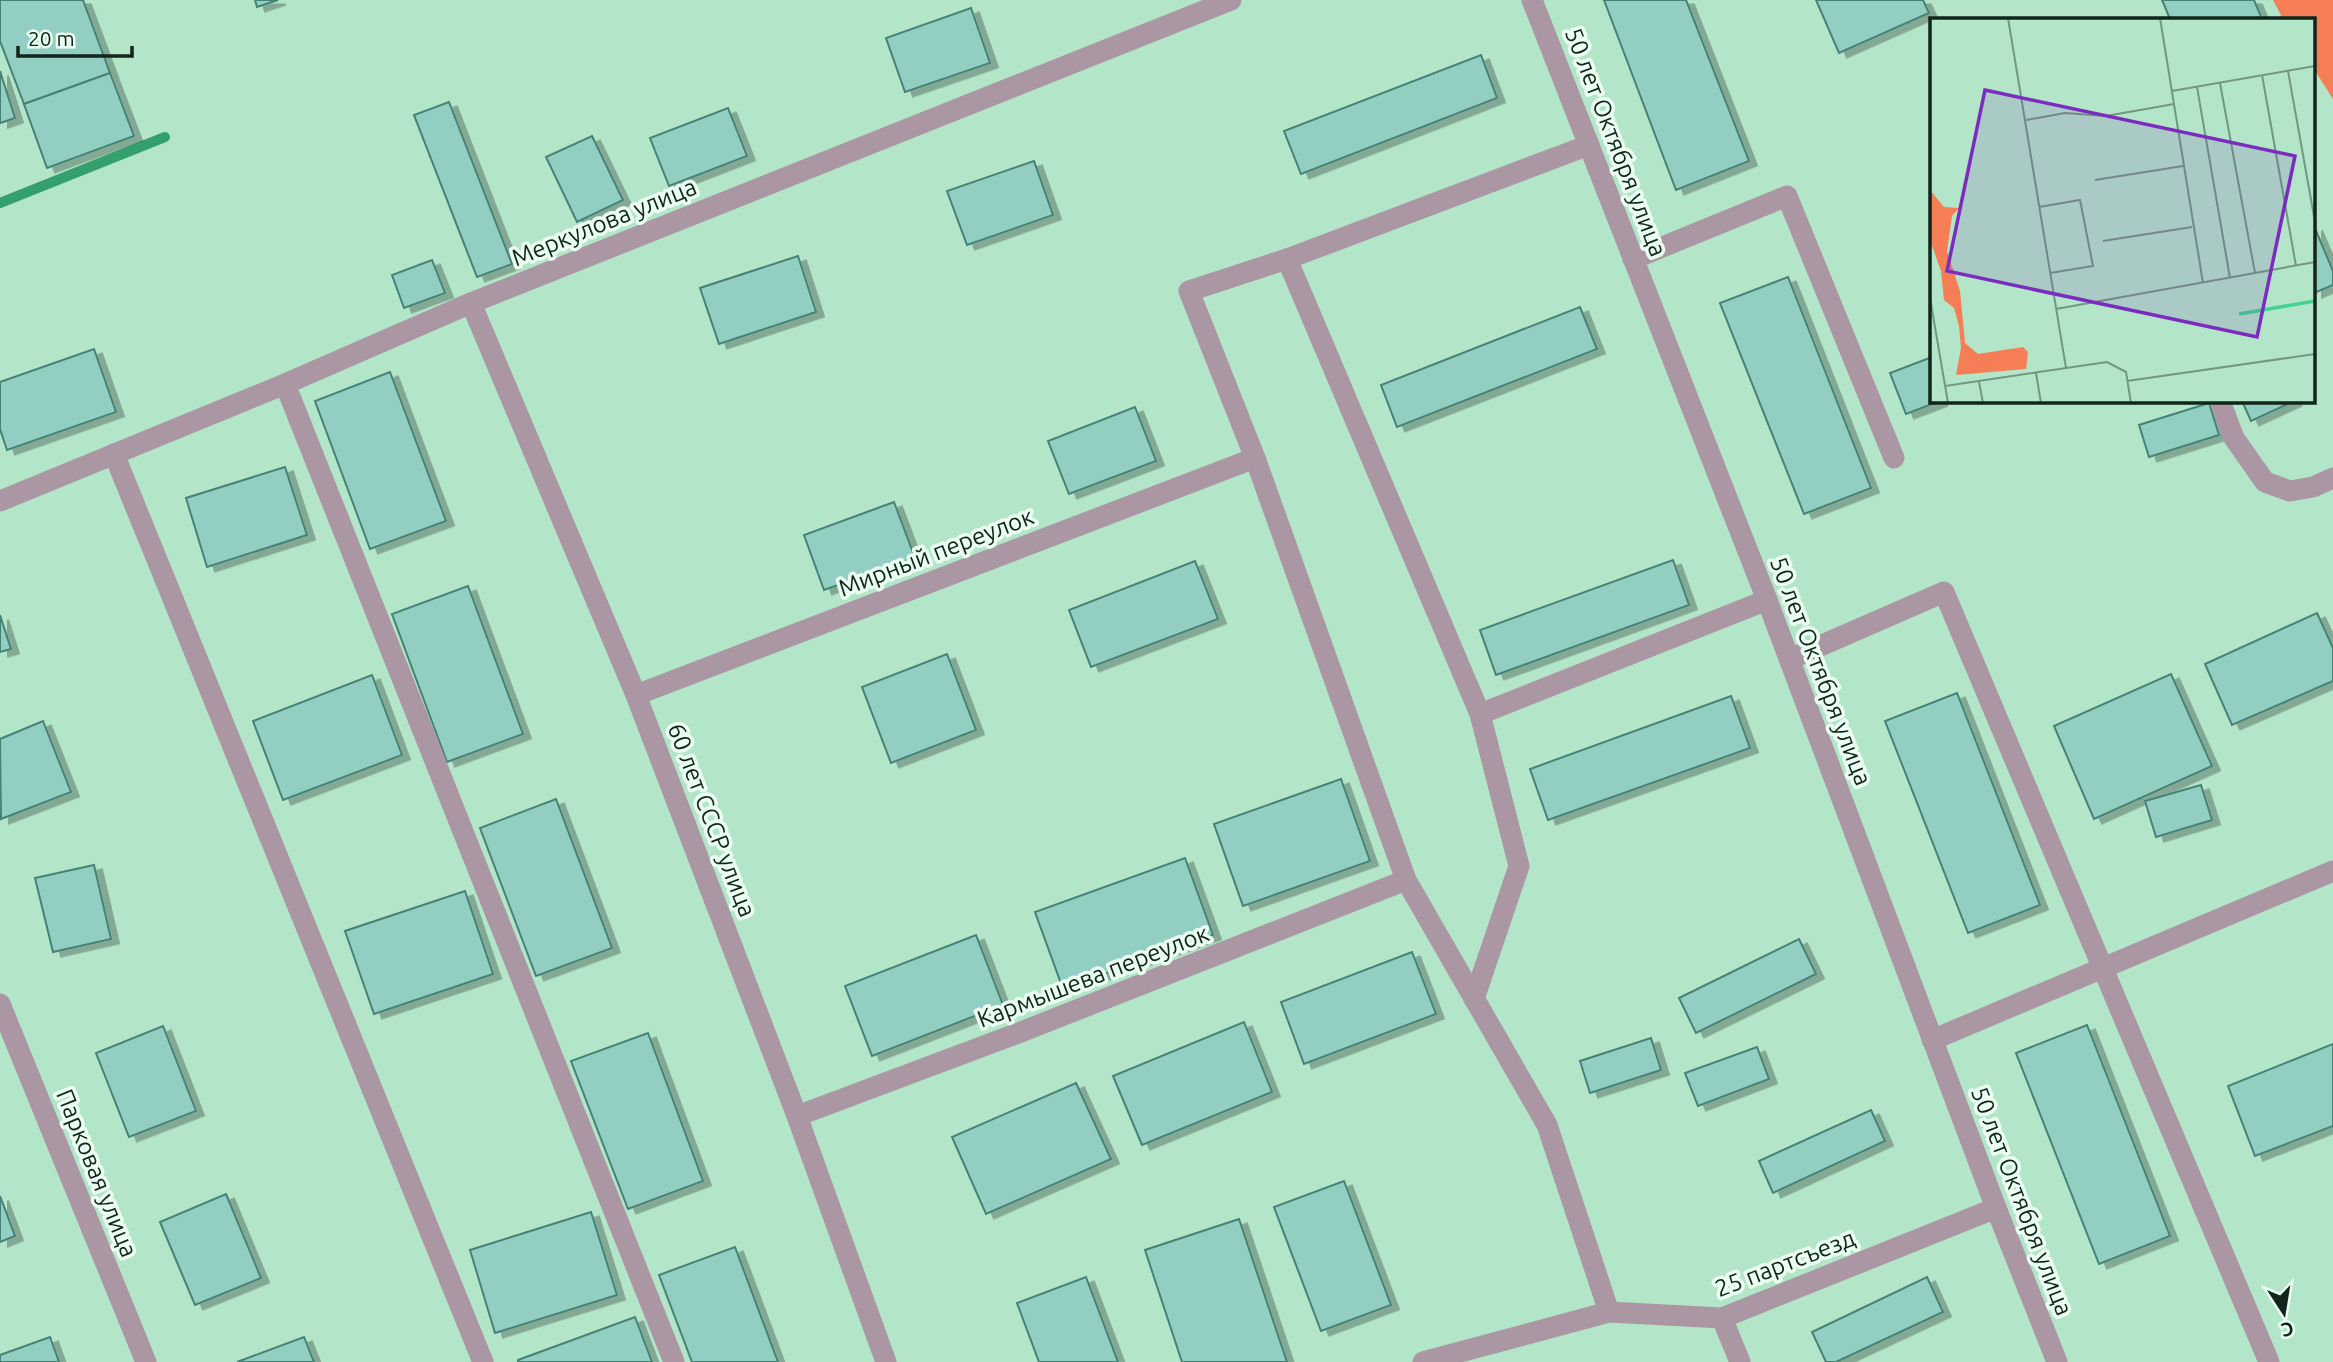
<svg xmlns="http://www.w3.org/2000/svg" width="2333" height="1362" font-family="Ubuntu,sans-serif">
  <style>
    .forest { fill: #f67e57 }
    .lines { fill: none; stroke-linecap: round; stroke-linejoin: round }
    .stream { stroke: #34a06d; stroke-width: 10 }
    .building { fill: #92cec1; stroke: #478276; stroke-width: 2; filter: url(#shadow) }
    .minor { stroke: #ab97a4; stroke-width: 21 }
    .labels { text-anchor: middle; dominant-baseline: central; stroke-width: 7; stroke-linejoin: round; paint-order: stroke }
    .street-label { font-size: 24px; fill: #12251a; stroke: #eafef2 }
    .inset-river { fill: none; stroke: #43d491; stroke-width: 3.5 }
    .inset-road { fill: none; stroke: #739882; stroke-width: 2 }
    .view { fill: #7b2cbf; fill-opacity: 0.15; stroke: #7b2cbf; stroke-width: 3.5 }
    .inset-edge { fill: none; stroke: #12251a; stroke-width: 3.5 }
  </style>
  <defs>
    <filter id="shadow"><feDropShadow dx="8" dy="4.5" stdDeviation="0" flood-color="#0004"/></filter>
  </defs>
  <rect width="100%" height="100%" fill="#b3e5c8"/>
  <path class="forest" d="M 2273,0 L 2333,0 L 2333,99 L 2314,69 L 2314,19 L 2283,19 Z"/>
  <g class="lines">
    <path class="stream" d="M 0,203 L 165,137"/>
  </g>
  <g class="building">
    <path d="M 0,0 L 83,0 L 110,73 L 24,104 L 0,41 Z"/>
    <path d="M 255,0 L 278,0 L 257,7 Z"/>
    <path d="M 1604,0 L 1686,0 L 1749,161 L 1676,190 Z"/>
    <path d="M 1816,0 L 1923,0 L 1929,13 L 1839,53 Z"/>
    <path d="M 2162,0 L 2254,0 L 2262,19 L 2170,19 Z"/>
    <path d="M 971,8 L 990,63 L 905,92 L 886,38 Z"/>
    <path d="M 1481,55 L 1497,98 L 1301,174 L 1284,131 Z"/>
    <path d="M 0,71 L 15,118 L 0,123 Z"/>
    <path d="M 110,73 L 134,136 L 47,168 L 24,104 Z"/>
    <path d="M 449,102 L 512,264 L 477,277 L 414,115 Z"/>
    <path d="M 728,108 L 747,156 L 669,186 L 650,138 Z"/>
    <path d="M 592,136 L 623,200 L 577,222 L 546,157 Z"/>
    <path d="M 1034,161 L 1053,215 L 967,245 L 947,191 Z"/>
    <path d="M 2314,226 L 2333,271 L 2333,285 L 2314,293 Z"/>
    <path d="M 798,256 L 816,312 L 719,344 L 700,288 Z"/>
    <path d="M 432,260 L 445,293 L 404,308 L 392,275 Z"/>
    <path d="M 1788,277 L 1871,488 L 1804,514 L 1720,303 Z"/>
    <path d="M 1580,307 L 1597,349 L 1397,427 L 1381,385 Z"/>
    <path d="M 94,349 L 116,412 L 7,450 L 0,429 L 0,382 Z"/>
    <path d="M 1932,357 L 1932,401 L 1940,401 L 1906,414 L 1890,373 Z"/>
    <path d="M 390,372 L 446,521 L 370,549 L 315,401 Z"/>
    <path d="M 2242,401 L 2294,401 L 2251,421 Z"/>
    <path d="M 2209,403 L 2219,435 L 2149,457 L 2139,425 Z"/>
    <path d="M 1135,407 L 1156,461 L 1069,494 L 1048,441 Z"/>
    <path d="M 285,467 L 307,535 L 207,567 L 186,498 Z"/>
    <path d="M 894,502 L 915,558 L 824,590 L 804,535 Z"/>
    <path d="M 1673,560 L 1689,605 L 1496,675 L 1480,630 Z"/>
    <path d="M 1195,561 L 1218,619 L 1091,667 L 1069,610 Z"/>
    <path d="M 468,586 L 523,734 L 447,762 L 392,614 Z"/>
    <path d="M 2317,613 L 2333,648 L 2333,681 L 2232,725 L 2205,664 Z"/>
    <path d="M 0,615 L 11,649 L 0,652 Z"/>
    <path d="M 947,654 L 976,730 L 891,763 L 862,687 Z"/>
    <path d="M 2171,674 L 2212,766 L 2094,819 L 2054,726 Z"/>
    <path d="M 372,675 L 402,755 L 283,800 L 253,721 Z"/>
    <path d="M 1957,693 L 2040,905 L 1968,933 L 1885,721 Z"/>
    <path d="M 1731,696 L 1750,748 L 1548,820 L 1530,769 Z"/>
    <path d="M 43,721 L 71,792 L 1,819 L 0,739 Z"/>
    <path d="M 1341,779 L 1370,861 L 1243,906 L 1214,824 Z"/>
    <path d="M 2201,785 L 2212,820 L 2156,837 L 2145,801 Z"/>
    <path d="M 556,799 L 612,948 L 536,976 L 480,828 Z"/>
    <path d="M 1185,858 L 1213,935 L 1063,989 L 1035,912 Z"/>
    <path d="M 94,865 L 111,939 L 53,952 L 35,878 Z"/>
    <path d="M 465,891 L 493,974 L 374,1014 L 345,931 Z"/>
    <path d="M 976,935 L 1003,1005 L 872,1056 L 845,986 Z"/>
    <path d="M 1799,939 L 1816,974 L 1696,1033 L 1679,998 Z"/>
    <path d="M 1412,952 L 1436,1014 L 1304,1064 L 1281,1002 Z"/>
    <path d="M 1244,1022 L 1272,1092 L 1142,1145 L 1113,1076 Z"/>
    <path d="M 2087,1025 L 2170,1236 L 2099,1264 L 2016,1053 Z"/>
    <path d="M 163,1026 L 196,1111 L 129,1137 L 96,1053 Z"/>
    <path d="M 648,1033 L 703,1181 L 628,1209 L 571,1061 Z"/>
    <path d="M 1651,1038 L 1661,1070 L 1590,1093 L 1580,1061 Z"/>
    <path d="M 2333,1044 L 2333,1126 L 2255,1156 L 2228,1086 Z"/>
    <path d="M 1757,1047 L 1769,1079 L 1698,1106 L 1685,1073 Z"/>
    <path d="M 1076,1083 L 1111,1159 L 986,1214 L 952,1137 Z"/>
    <path d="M 1871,1110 L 1885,1141 L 1773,1193 L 1759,1161 Z"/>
    <path d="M 1344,1181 L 1391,1305 L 1321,1331 L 1274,1207 Z"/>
    <path d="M 226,1194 L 261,1278 L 195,1305 L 160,1222 Z"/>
    <path d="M 0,1196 L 15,1236 L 0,1242 Z"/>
    <path d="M 591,1212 L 617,1295 L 495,1333 L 470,1250 Z"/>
    <path d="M 1239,1219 L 1287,1362 L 1182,1362 L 1145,1250 Z"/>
    <path d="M 735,1247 L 778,1362 L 692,1362 L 659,1275 Z"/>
    <path d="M 1086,1277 L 1118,1362 L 1039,1362 L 1017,1303 Z"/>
    <path d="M 1927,1277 L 1943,1312 L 1836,1362 L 1826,1362 L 1812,1332 Z"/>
    <path d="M 635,1317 L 652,1362 L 518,1362 L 518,1360 Z"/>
    <path d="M 50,1337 L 59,1362 L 0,1362 L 0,1355 Z"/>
    <path d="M 304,1337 L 314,1362 L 237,1362 Z"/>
  </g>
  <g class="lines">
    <g class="minor">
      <path d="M 1532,0 L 1767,600 L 1996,1208 L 2057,1362"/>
      <path d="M 1589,145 L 1287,259 L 1480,714 L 1767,600"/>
      <path d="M 1287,259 L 1189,291 L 1255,458 L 1406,880 L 1547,1125 L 1609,1312"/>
      <path d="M 1633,259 L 1787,196 L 1894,458"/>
      <path d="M 471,303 L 636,695 L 797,1116 L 886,1362"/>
      <path d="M 285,384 L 674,1362"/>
      <path d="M 2220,401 L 2234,438 L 2265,482 L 2290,491 L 2313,487 L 2333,478"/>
      <path d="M 114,454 L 483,1362"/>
      <path d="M 0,501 L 285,384 L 471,303 L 1231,0"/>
      <path d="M 1790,659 L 1944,592 L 2269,1362"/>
      <path d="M 636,695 L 1255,458"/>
      <path d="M 1474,999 L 1519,866 L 1480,714"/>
      <path d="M 0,1004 L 146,1362"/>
      <path d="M 1932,1040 L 2333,871"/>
      <path d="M 797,1116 L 1021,1032 L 1406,880"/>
      <path d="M 1722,1318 L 1740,1362"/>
      <path d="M 1423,1362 L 1609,1312 L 1722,1318 L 1996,1208"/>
    </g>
  </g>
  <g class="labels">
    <g class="street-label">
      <text transform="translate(1616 142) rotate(69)">50 лет Октября улица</text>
      <text transform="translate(604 222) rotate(-22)">Меркулова улица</text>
      <text transform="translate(936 552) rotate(-21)">Мирный переулок</text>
      <text transform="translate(1821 671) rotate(69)">50 лет Октября улица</text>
      <text transform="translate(712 820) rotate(69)">60 лет СССР улица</text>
      <text transform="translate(1093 976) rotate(-21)">Кармышева переулок</text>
      <text transform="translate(97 1173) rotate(68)">Парковая улица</text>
      <text transform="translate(2022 1201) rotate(69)">50 лет Октября улица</text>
      <text transform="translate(1785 1263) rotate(-21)">25 партсъезд</text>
    </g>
  </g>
  <g transform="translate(1930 18)">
    <rect width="385" height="385" fill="#b3e5c8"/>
    <path d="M 0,172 L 14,189 L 29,190 L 22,198 L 17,233 L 30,273 L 35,325 L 48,336 L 93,329 L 98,334 L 96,351 L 26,357 L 31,330 L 29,308 L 24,290 L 14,282 L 11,253 L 1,225 Z" fill="#f67e57"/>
    <path class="inset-river" d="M 309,296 L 385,283"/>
    <path class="inset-road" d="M 78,0 L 136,350M 230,0 L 273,265M 358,53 L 385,204M 332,57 L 366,248M 290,65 L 325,255M 267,69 L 300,260M 242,73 L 385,48M 96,102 L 135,95 L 176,98 L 244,86M 165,162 L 253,148M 109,189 L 150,182 L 163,248 L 120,255M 173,223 L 262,209M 0,280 L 18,385M 126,291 L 385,244M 106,355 L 111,385M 197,363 L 385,336M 49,364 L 53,385M 15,368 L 177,344 L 196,354 L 201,385"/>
    <path class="view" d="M 55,72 L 365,138 L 327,319 L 17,253 Z"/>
    <rect width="385" height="385" class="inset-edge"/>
  </g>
  <g transform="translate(2284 1313) rotate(168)" stroke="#eafef2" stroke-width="5" paint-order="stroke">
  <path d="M0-5L12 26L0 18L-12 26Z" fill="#12251a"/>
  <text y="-10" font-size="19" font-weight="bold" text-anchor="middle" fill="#12251a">С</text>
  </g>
  <path d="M18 46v10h114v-10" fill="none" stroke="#12251a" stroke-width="3.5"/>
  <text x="28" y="46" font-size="21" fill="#12251a" stroke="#eafef2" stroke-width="5" paint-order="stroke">20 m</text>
</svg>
